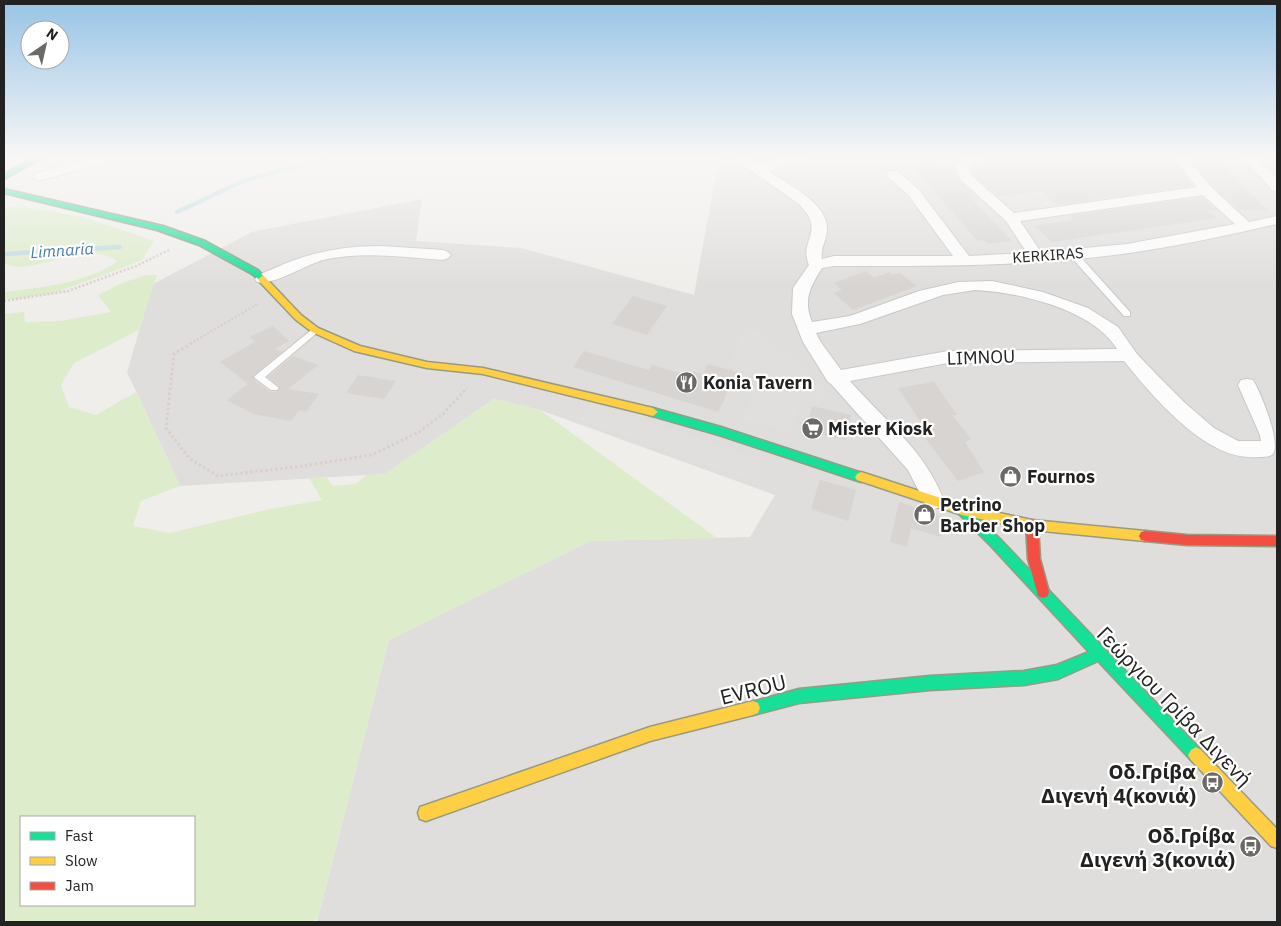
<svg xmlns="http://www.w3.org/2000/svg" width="1281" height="926" font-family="'IBM Plex Sans',sans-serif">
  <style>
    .residential { fill: #dfdedc }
    .grass { fill: #ddeccb; fill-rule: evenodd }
    .parking { fill: #e0dfde }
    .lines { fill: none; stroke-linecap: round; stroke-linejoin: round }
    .stream { stroke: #bfdbe3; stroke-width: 4.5 }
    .building { fill: #d7d4d2 }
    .lane-casing { stroke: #c9c8c7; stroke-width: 2 }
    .street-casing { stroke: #c9c8c7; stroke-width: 2 }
    .fast-casing { stroke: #999a82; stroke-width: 3 }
    .slow-casing { stroke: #999a82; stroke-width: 3 }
    .jam-casing { stroke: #999a82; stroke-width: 3 }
    .path-far1 { stroke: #dccecd; stroke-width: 2.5; stroke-dasharray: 2 2; stroke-linecap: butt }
    .path { stroke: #dccecd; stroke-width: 3; stroke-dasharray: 2.5 2.5; stroke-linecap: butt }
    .lane { fill: #fdfcfc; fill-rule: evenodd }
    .street { fill: #fdfcfc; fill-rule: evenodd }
    .fast { fill: #16e098; fill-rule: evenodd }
    .slow { fill: #ffcf43; fill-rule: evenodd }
    .jam { fill: #f24e42; fill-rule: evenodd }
    .labels { text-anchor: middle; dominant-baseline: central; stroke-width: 4.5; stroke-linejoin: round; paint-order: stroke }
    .far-street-label { font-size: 15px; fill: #222; stroke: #fff }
    .far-water-label { font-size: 16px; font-style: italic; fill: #4a7aab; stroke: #fff }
    .street-label { font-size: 18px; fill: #222; stroke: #fff }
    .poi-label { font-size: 18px; font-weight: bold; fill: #222; stroke: #fff; text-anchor: start }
    .near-street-label { font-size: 21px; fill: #222; stroke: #fff }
    .near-poi-label { font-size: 21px; font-weight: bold; fill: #222; stroke: #fff; text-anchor: end }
  </style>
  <rect width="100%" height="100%" fill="#f0eeeb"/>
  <path class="residential" d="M 719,156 L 1277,156 L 1277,922 L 317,922 L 389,640 L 590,541 L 750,537 L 775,495 L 540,410 L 494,399 L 385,474 L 180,486 L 127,372 L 153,284 L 252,232 L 422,199 L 416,241 L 521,248 L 694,295 Z"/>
  <g class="grass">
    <path d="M 4,207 C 55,206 107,224 154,241 L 142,260 L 106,274 L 54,293 L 14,299 L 4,299 L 4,292 C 43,287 85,284 118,261 C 83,238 31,279 4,263 Z"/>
    <path d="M 146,275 L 157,275 L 139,330 L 74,363 L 61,385 L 69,407 L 96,415 L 136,392 L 180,486 L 141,501 L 133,526 L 170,533 L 270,509 L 322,500 L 309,478 L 326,477 L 333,486 L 355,484 L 367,475 L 385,474 L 494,399 L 540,410 L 717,538 L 590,541 L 389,640 L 318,918 L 312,922 L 4,922 L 4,314 L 24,312 L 25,322 L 60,321 L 111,312 L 98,295 L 122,283 ZM 21,817 L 194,817 L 194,905 L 21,905 Z"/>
  </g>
  <g class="parking">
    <path d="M 744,328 L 769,335 L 771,347 L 788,351 L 823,391 L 820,404 L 802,399 L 790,433 L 742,419 L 760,376 L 727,367 Z"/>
    <path d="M 592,402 L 765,461 L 756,482 L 579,420 Z"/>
  </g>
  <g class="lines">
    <g class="stream">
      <path d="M 177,212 L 243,181 L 335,156"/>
      <path d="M 4,254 L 120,247"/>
    </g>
  </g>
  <g class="building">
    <path d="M 1065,156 L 1170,156 L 1193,186 L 1056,205 L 1040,191 L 998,197 L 973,174 L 971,168 Z"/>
    <path d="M 1188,156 L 1214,156 L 1267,210 L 1239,210 L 1212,186 Z"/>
    <path d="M 934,161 L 945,172 L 955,170 L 959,180 L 979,199 L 973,200 L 1012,241 L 988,244 L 984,240 L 978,241 L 913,168 L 918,167 L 915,164 Z"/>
    <path d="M 1202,197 L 1217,210 L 1206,210 L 1217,218 L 1052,242 L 1034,226 L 1074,220 L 1069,216 Z"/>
    <path d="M 866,271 L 874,278 L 889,272 L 893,275 L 900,273 L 917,286 L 853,310 L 834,293 L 842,290 L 834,283 Z"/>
    <path d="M 633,296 L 667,306 L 647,335 L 612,324 Z"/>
    <path d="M 273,326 L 289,341 L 274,349 L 282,352 L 253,376 L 255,381 L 270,392 L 277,392 L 280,389 L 280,387 L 268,377 L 293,356 L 318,365 L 288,389 L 319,394 L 306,412 L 299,410 L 291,421 L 253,414 L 227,400 L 248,384 L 220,362 L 255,342 L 250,337 Z"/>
    <path d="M 584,351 L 649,370 L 652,365 L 691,376 L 694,371 L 703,374 L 708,364 L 737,372 L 718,412 L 573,367 Z"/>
    <path d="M 358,375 L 396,381 L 384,399 L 346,393 Z"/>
    <path d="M 934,382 L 957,415 L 952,415 L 971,439 L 965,442 L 984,472 L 958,481 L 922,434 L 928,433 L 898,388 Z"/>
    <path d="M 812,406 L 851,415 L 846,440 L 806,431 Z"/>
    <path d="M 820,480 L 856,490 L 848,521 L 811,509 Z"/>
    <path d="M 899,502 L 945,518 L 941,537 L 911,528 L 907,547 L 890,542 Z"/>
  </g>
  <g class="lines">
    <defs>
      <g id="lane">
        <path d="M 1070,252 L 1076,252 L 1130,312 L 1130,316 L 1124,316 L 1070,256 Z"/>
        <path d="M 315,327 L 319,330 L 318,332 L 265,377 L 279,388 L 277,390 L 271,390 L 256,379 L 254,377 L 256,375 Z"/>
      </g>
      <g id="street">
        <path d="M 96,156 L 118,156 L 117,159 L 39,181 L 32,177 L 34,174 Z"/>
        <path d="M 730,156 L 746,156 L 759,165 L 788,156 L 809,156 L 808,159 L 768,171 C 786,183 828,203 827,229 C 827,240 820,248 822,259 L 834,256 L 953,256 L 909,196 L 888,177 L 886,174 L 888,171 L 898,171 L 919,190 L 969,256 L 1027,253 L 1006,221 L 960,179 L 955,165 L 964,156 L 986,156 L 985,159 L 974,161 L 969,166 L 971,175 L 1014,213 L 1197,187 L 1172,156 L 1185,156 L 1211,187 L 1249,222 L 1277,216 L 1277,224 C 1228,235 1179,246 1129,253 C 1031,267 932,266 834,266 L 822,268 C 810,287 803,300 812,322 L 850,316 L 919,291 L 958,282 L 992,281 L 1043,292 L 1088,308 L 1118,327 L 1137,354 L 1158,376 L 1185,403 L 1214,428 L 1238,441 L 1261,441 L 1260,435 L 1238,385 L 1241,380 L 1247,379 L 1253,380 C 1261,393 1281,442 1273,454 C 1270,457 1264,457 1259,457 C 1243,458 1229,455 1215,447 C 1182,430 1147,390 1124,361 L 948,363 L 850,381 C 884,420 926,451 944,501 L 941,507 L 934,509 L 927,507 L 908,470 L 831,384 L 828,382 L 803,342 L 792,314 L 793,288 L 809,265 C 798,239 827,233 799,204 ZM 1203,195 L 1235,224 L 1127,244 L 1041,252 L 1020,221 ZM 975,290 C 1018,292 1093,309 1117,349 L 948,351 L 841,370 L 820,341 L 816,333 L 860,324 L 943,295 Z"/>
        <path d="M 1241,156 L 1255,156 L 1277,179 L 1277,191 L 1272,190 Z"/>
        <path d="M 382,246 L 443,250 L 448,252 L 451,255 L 448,258 L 443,260 C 403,257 362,251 323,260 C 305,265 273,286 257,282 L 255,279 C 259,273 269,271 275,268 C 310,252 343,246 382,246 Z"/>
      </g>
      <g id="fast">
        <path d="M 37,156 L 46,156 L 4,179 L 4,174 Z"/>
        <path d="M 4,189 L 163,226 L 205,241 L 258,270 L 266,279 L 262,282 L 252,274 L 199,245 L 157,230 L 4,193 Z"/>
        <path d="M 653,408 L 721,427 L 865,474 L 867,477 L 865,480 L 861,482 L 719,435 L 649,415 L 648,412 Z"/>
        <path d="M 962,505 L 966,507 L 999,538 L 1201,750 L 1204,755 L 1201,760 L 1196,763 L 1191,760 L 1098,661 L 1058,679 L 1024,685 L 930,690 L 799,703 L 753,715 L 748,713 L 746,708 L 748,703 L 799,689 L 930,676 L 1024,671 L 1057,665 L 1089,652 L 991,546 L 958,513 L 956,510 L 958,507 Z"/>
      </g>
      <g id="slow">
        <path d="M 262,276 L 265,277 L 301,315 L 318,328 L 360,346 L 427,362 L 483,368 L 653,408 L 658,412 L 653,416 L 483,374 L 427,368 L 354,351 L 312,332 L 295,319 L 259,281 L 258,279 Z"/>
        <path d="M 861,472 L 962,505 L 1032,520 L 1145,531 L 1149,532 L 1151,536 L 1149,540 L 1145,541 L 1032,530 L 962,515 L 857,480 L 855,477 L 857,474 Z"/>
        <path d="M 753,701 L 758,703 L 760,708 L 758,713 L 753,715 L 650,741 L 426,821 L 420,819 L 418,813 L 420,807 L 426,805 L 650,727 Z"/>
        <path d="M 1196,747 L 1201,750 L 1277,829 L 1277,848 L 1271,846 L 1191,760 L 1188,755 L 1191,750 Z"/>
      </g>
      <g id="jam">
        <path d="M 1032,520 L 1036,521 L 1038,525 L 1040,559 L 1049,592 L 1048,596 L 1043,598 L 1038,596 L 1037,592 L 1028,559 L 1026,525 L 1028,521 Z"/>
        <path d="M 1145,531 L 1187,535 L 1277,536 L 1277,546 L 1187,545 L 1145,541 L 1141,540 L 1139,536 L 1141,532 Z"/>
      </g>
    </defs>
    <use href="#lane" class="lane-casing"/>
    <use href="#street" class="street-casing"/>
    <use href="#fast" class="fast-casing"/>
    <use href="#slow" class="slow-casing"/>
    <use href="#jam" class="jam-casing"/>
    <g class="path-far1">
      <path d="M 4,301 L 68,291 L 136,266 L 171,249"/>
      <path d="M 190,344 L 259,303"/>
    </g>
    <path class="path" d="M 192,343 L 174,354 L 166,428 L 190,459 L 218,476 L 303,466 L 372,455 L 419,432 L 443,414 L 467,388"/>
    <use href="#lane" class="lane"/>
    <use href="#street" class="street"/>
    <use href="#fast" class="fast"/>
    <use href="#slow" class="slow"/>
    <use href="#jam" class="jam"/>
  </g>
  <linearGradient id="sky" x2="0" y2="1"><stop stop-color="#97c4e6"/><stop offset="0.55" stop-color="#f8f7f6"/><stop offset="1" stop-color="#f8f7f6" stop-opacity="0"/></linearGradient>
  <rect width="1281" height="286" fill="url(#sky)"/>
  <defs>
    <symbol id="restaurant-disc" viewBox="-11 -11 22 22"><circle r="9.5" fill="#6a6968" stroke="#fff"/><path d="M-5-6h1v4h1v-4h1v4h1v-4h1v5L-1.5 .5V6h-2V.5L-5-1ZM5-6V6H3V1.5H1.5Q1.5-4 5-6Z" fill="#fff"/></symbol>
    <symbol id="supermarket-disc" viewBox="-11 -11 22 22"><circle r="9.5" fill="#6a6968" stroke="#fff"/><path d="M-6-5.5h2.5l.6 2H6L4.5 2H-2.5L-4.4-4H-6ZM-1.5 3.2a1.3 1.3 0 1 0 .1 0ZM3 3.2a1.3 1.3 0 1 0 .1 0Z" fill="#fff"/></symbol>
    <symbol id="shop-disc" viewBox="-11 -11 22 22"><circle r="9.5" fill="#6a6968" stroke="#fff"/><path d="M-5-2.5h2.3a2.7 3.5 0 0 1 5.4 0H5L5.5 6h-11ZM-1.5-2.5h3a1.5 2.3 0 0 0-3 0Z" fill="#fff"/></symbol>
    <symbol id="bus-disc" viewBox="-11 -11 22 22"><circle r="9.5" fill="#6a6968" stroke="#fff"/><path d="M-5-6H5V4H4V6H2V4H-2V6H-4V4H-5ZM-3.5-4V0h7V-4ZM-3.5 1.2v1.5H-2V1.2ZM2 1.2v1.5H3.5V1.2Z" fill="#fff"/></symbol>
  </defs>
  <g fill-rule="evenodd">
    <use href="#restaurant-disc" x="674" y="370" width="25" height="25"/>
    <use href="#supermarket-disc" x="800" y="416" width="25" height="25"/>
    <use href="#shop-disc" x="998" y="464" width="25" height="25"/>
    <use href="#shop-disc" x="912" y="502" width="25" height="25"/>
    <use href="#bus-disc" x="1200" y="770" width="25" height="25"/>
    <use href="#bus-disc" x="1238" y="834" width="25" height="25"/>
  </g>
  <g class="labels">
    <g class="far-street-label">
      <text transform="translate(1048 255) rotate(-4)">KERKIRAS</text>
    </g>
    <g class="far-water-label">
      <text transform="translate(62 250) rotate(-4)">Limnaria</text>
    </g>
    <g class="street-label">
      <text transform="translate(981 357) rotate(-2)">LIMNOU</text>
    </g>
    <g class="poi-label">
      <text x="703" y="382">Konia Tavern</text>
      <text x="828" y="428">Mister Kiosk</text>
      <text x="1027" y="476">Fournos</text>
      <text x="940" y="504">Petrino<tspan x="940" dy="21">Barber Shop</tspan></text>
    </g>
    <g class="near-street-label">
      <text transform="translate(753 689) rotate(-14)">EVROU</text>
      <text transform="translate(1175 706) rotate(46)">Γεώργιου Γρίβα Διγενή</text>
    </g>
    <g class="near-poi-label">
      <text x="1196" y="771">Οδ.Γρίβα<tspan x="1196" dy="24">Διγενή 4(κονιά)</tspan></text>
      <text x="1235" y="835">Οδ.Γρίβα<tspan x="1235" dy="24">Διγενή 3(κονιά)</tspan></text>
    </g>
  </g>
  <rect width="1281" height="926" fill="none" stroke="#222222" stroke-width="10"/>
  <rect x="20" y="816" width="175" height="90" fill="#ffffff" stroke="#a7a7a7"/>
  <rect x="30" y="832" width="25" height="8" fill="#16e098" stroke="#a7a7a7"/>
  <text x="65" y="841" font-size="15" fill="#222222">Fast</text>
  <rect x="30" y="857" width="25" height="8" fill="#ffcf43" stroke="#a7a7a7"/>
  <text x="65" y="866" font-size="15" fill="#222222">Slow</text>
  <rect x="30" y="882" width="25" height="8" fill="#f24e42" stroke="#a7a7a7"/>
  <text x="65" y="891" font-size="15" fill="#222222">Jam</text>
  <g transform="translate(45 45) rotate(34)"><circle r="24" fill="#ffffff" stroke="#a7a7a7"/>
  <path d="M0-4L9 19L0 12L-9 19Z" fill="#6a6968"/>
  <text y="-8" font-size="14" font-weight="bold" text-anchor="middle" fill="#222222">N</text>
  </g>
</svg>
